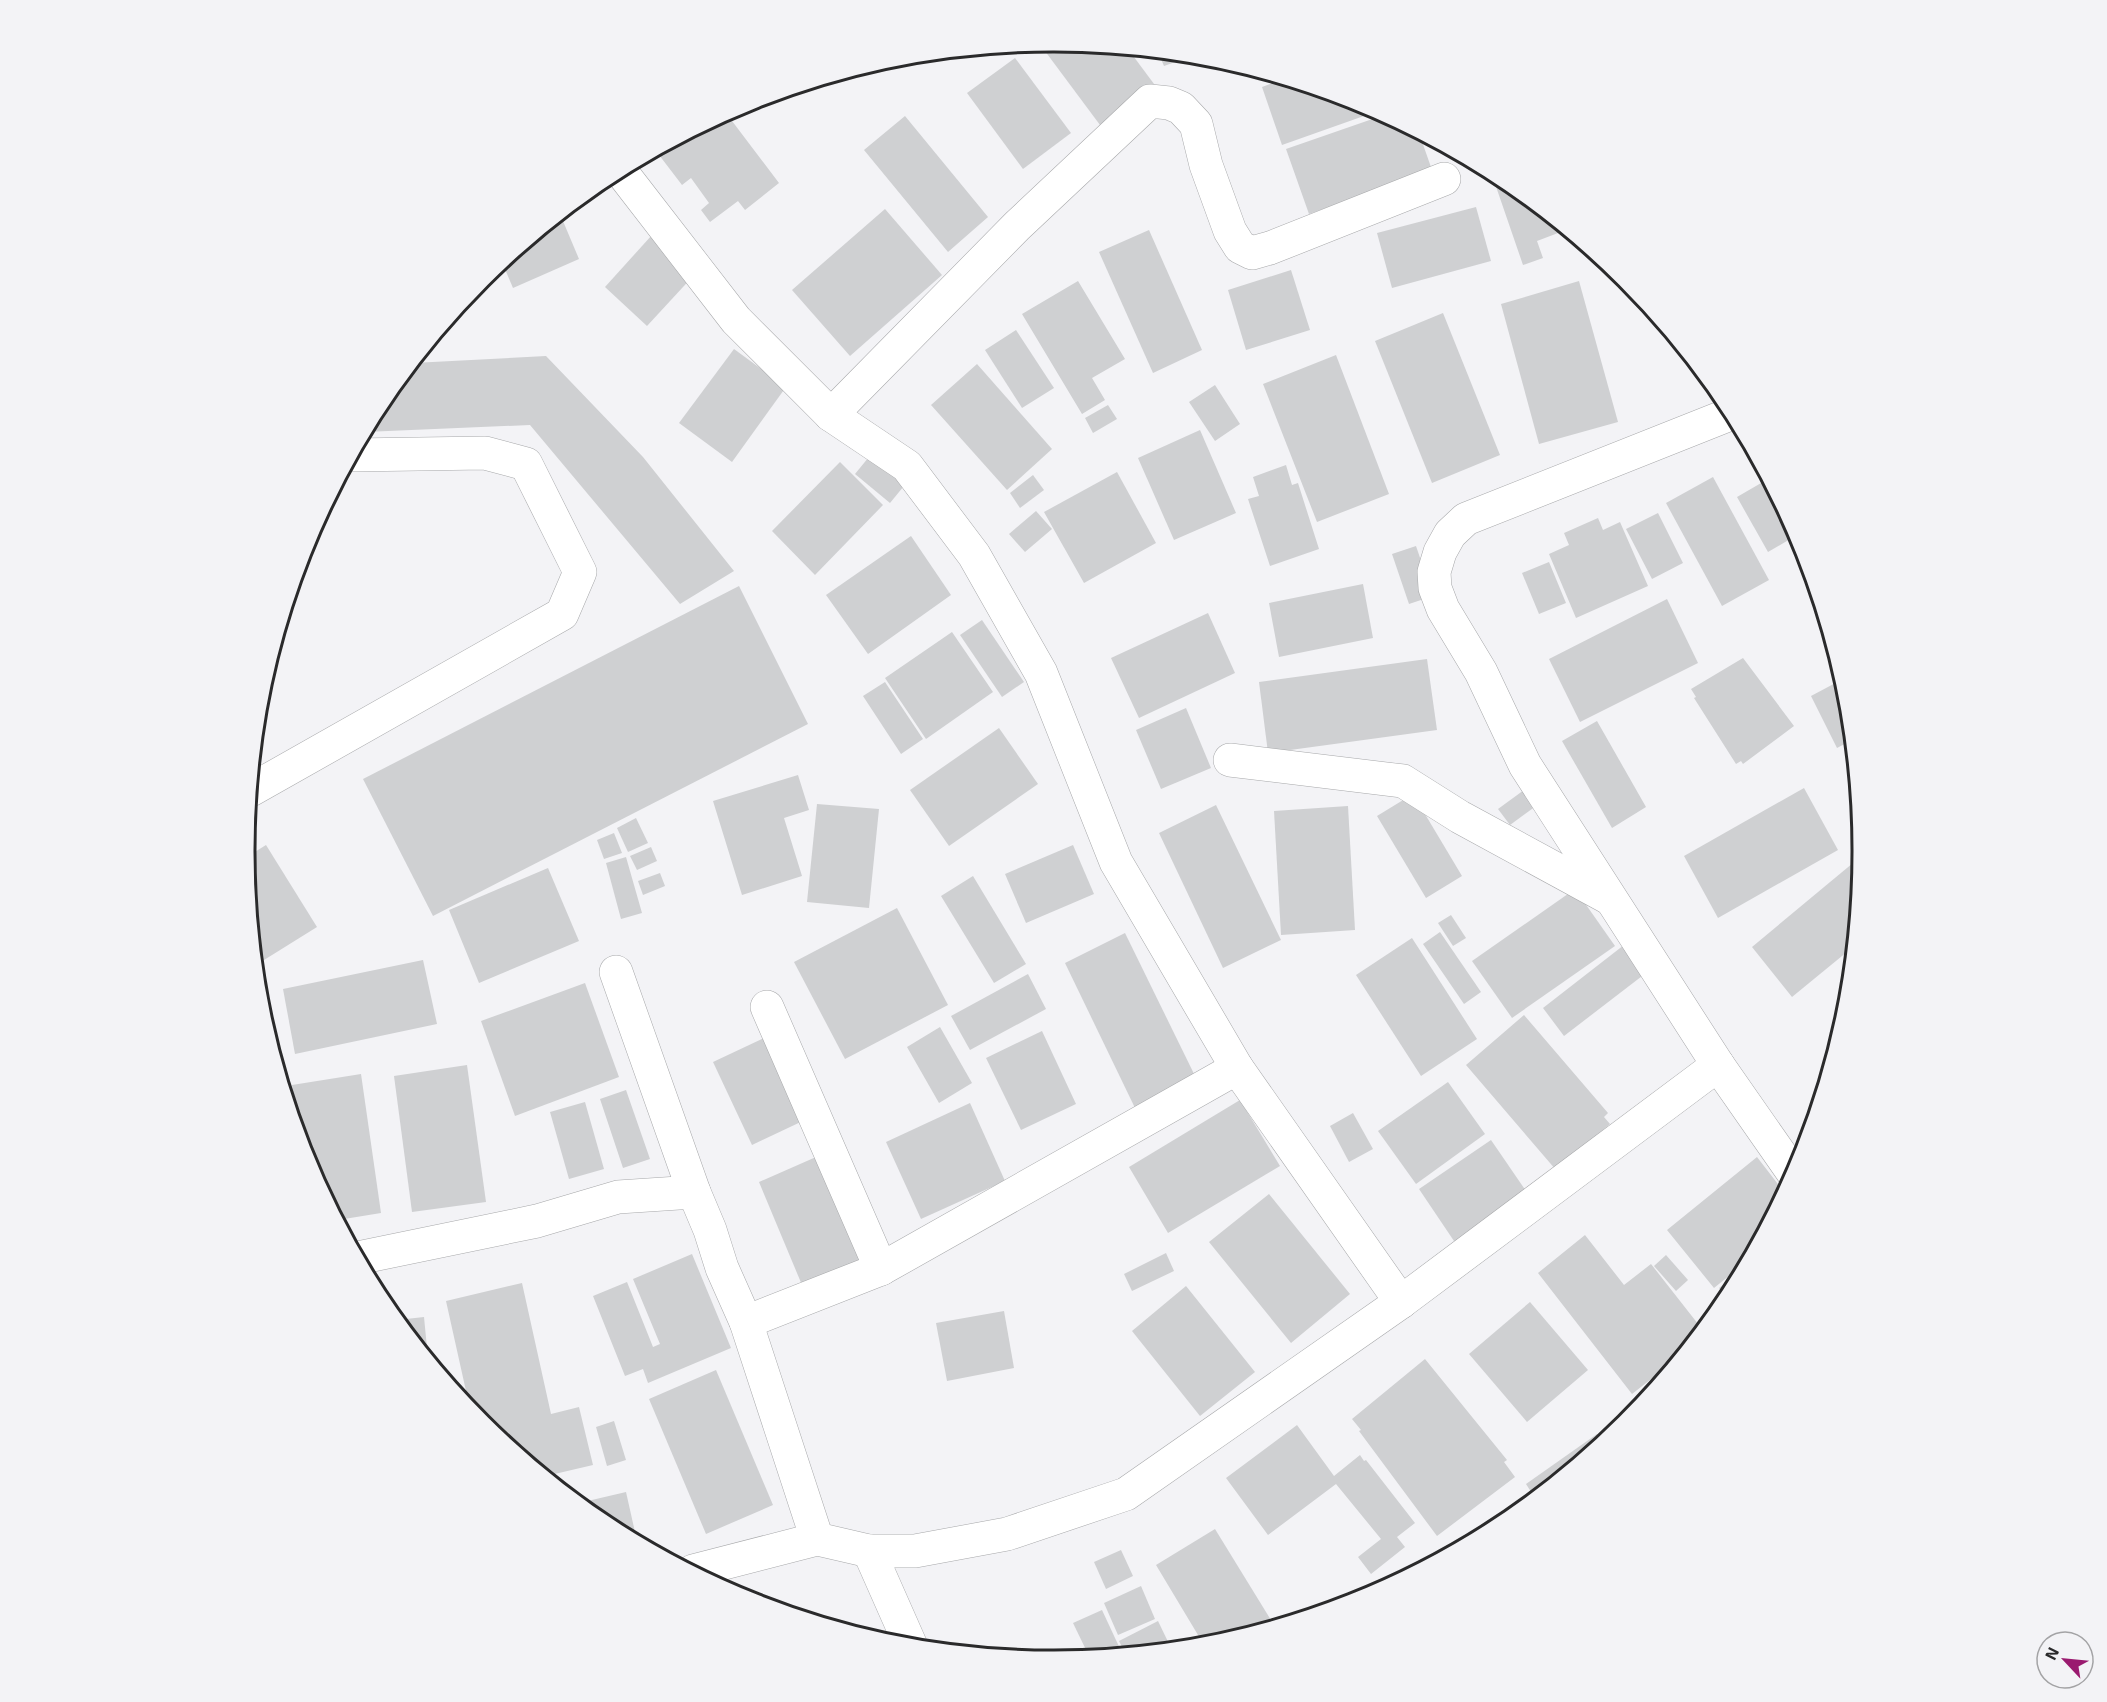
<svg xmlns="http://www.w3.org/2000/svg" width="2107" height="1702" font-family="'Exo 2',sans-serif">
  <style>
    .building { fill: #cfd0d2 }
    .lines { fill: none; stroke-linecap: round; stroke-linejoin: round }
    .minor-casing { stroke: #a7a8aa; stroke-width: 34 }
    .minor { stroke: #fff; stroke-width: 33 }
    .rim { fill: none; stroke: #2a2a2b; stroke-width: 3 }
  </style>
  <rect width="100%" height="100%" fill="#f3f3f6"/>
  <g class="building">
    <path d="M 1054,42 L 1128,49 L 1157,88 L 1103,129 L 1039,43 Z"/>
    <path d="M 1158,52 L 1192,56 L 1164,66 Z"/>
    <path d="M 1015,58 L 1071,133 L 1023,169 L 967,93 Z"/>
    <path d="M 1283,79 L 1363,104 L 1378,111 L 1282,145 L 1262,87 Z"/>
    <path d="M 726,113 L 779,183 L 745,210 L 738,201 L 710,222 L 701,210 L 709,203 L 691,178 L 682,185 L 656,151 Z"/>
    <path d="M 1384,115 L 1419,133 L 1432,170 L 1309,214 L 1286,149 Z"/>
    <path d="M 905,116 L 988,217 L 948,252 L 864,150 Z"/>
    <path d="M 1491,172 L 1503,179 L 1566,230 L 1537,241 L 1543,258 L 1523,265 Z"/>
    <path d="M 1476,207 L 1491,261 L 1392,288 L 1377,233 Z"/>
    <path d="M 885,209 L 942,275 L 850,356 L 792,290 Z"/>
    <path d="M 560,214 L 579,259 L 513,288 L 502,262 Z"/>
    <path d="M 1149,230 L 1202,350 L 1153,373 L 1099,252 Z"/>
    <path d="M 652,235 L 695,274 L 647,326 L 605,287 Z"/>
    <path d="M 1291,270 L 1310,330 L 1246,350 L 1228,290 Z"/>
    <path d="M 1078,281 L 1125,359 L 1092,378 L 1105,400 L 1082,414 L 1022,314 Z"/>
    <path d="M 1579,281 L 1618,422 L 1539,444 L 1501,304 Z"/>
    <path d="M 1443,313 L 1500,455 L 1432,483 L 1375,341 Z"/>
    <path d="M 1016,330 L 1054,388 L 1022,408 L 985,350 Z"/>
    <path d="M 734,349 L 786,387 L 732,462 L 679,423 Z"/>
    <path d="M 1336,355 L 1389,494 L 1317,522 L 1263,384 Z"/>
    <path d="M 546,356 L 643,457 L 734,571 L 680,604 L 530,425 L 365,432 L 381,401 L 413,363 Z"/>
    <path d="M 977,364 L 1052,449 L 1007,490 L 931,405 Z"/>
    <path d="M 1215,385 L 1240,424 L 1215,441 L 1189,402 Z"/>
    <path d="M 1108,405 L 1117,419 L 1093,433 L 1085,418 Z"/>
    <path d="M 1200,430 L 1236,513 L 1174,540 L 1138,458 Z"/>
    <path d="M 873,452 L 908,481 L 890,503 L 855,474 Z"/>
    <path d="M 840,462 L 883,505 L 815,575 L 772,531 Z"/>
    <path d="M 1286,465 L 1292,485 L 1298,483 L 1319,549 L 1270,566 L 1248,499 L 1259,496 L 1253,477 Z"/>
    <path d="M 1117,472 L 1156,543 L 1084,583 L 1044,512 Z"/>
    <path d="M 1033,475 L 1044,490 L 1020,508 L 1010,493 Z"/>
    <path d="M 1713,477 L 1769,580 L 1722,606 L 1666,503 Z"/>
    <path d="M 1768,479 L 1797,535 L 1768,552 L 1737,497 Z"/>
    <path d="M 1036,511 L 1052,529 L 1025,552 L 1009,534 Z"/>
    <path d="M 1658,513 L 1683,563 L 1652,579 L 1626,529 Z"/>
    <path d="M 1598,518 L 1603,530 L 1620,522 L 1648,586 L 1576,618 L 1549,554 L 1569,545 L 1564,533 Z"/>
    <path d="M 911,536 L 951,595 L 868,654 L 826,595 Z"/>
    <path d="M 1416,546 L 1433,596 L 1409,604 L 1392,554 Z"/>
    <path d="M 1549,562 L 1566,603 L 1539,614 L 1522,573 Z"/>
    <path d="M 1363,584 L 1373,638 L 1279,657 L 1269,603 Z"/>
    <path d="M 739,586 L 808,724 L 433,916 L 363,779 Z"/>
    <path d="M 1667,599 L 1698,663 L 1580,722 L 1549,659 Z"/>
    <path d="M 1208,613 L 1235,673 L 1139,718 L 1111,658 Z"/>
    <path d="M 982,620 L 1024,682 L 1002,697 L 960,635 Z"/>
    <path d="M 952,632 L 993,692 L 926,739 L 885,678 Z"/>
    <path d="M 1743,658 L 1794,726 L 1743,764 L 1741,761 L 1736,764 L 1694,698 L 1696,697 L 1691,689 Z"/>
    <path d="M 1427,659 L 1437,730 L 1268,753 L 1259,682 Z"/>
    <path d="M 1843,679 L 1847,694 L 1852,740 L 1837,748 L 1811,696 Z"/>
    <path d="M 885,682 L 923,739 L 901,754 L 863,696 Z"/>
    <path d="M 1186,708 L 1211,768 L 1161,789 L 1136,730 Z"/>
    <path d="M 1597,721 L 1646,807 L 1612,828 L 1562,741 Z"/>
    <path d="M 999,728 L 1038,784 L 949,846 L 910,790 Z"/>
    <path d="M 798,775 L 809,810 L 784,818 L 802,876 L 742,895 L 713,801 Z"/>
    <path d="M 1804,788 L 1838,850 L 1718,918 L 1684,856 Z"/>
    <path d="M 1524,790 L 1536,806 L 1510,825 L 1498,809 Z"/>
    <path d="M 1413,794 L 1462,876 L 1426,898 L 1377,816 Z"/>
    <path d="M 817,804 L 879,809 L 869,908 L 807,902 Z"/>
    <path d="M 1216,805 L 1281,940 L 1223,968 L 1159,833 Z"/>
    <path d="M 1348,806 L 1355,930 L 1281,935 L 1274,811 Z"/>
    <path d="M 636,818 L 648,843 L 628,852 L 617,828 Z"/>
    <path d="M 614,833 L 622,853 L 604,859 L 597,840 Z"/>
    <path d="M 266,845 L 317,927 L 256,965 L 245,858 Z"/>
    <path d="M 1073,845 L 1094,894 L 1026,923 L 1005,874 Z"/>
    <path d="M 651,847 L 657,861 L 637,870 L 630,856 Z"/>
    <path d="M 626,857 L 642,913 L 621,919 L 606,863 Z"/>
    <path d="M 1859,858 L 1862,861 L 1853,947 L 1792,997 L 1752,947 Z"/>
    <path d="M 548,868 L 579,941 L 479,983 L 449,910 Z"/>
    <path d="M 660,873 L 665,886 L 643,895 L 638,881 Z"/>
    <path d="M 973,876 L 1026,964 L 994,983 L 941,896 Z"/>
    <path d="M 1575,889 L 1615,946 L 1512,1018 L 1472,961 Z"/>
    <path d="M 897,908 L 948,1005 L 845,1059 L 794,962 Z"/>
    <path d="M 1451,915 L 1466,938 L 1453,946 L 1438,923 Z"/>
    <path d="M 1440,932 L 1481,992 L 1464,1004 L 1423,944 Z"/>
    <path d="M 1125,933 L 1197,1080 L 1136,1110 L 1065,963 Z"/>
    <path d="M 1412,938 L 1477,1039 L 1421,1076 L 1356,975 Z"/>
    <path d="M 1624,945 L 1646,973 L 1564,1036 L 1543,1008 Z"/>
    <path d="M 423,960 L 437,1024 L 295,1054 L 283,989 Z"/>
    <path d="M 1028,974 L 1046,1009 L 970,1050 L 951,1016 Z"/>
    <path d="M 585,983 L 619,1077 L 515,1116 L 481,1021 Z"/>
    <path d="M 1524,1015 L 1608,1113 L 1604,1117 L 1610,1124 L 1556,1170 L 1466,1065 Z"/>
    <path d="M 940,1027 L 972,1083 L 939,1103 L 907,1047 Z"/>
    <path d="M 1042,1031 L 1076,1104 L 1021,1130 L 986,1058 Z"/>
    <path d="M 768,1036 L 807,1119 L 752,1145 L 713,1062 Z"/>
    <path d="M 467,1065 L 486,1202 L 412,1212 L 394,1076 Z"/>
    <path d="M 361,1074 L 381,1213 L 338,1220 L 306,1160 L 300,1140 L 292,1085 Z"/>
    <path d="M 1448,1082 L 1485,1134 L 1416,1184 L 1378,1131 Z"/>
    <path d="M 626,1090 L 650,1159 L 623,1168 L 600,1099 Z"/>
    <path d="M 1240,1100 L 1280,1166 L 1168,1233 L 1129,1167 Z"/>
    <path d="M 585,1102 L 604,1169 L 569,1179 L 550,1112 Z"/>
    <path d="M 970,1103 L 1005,1181 L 921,1219 L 886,1142 Z"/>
    <path d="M 1353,1113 L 1373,1149 L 1349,1162 L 1330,1126 Z"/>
    <path d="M 1491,1140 L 1528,1194 L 1456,1244 L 1419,1189 Z"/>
    <path d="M 816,1157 L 860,1260 L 802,1285 L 759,1182 Z"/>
    <path d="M 1757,1157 L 1784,1192 L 1742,1270 L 1740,1267 L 1714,1288 L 1667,1230 Z"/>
    <path d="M 1269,1194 L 1350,1294 L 1291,1343 L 1209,1242 Z"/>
    <path d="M 1585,1235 L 1624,1285 L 1651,1264 L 1702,1329 L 1683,1354 L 1632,1394 L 1538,1273 Z"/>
    <path d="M 1166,1253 L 1174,1271 L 1132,1291 L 1124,1274 Z"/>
    <path d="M 692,1254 L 731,1348 L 648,1383 L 643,1369 L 625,1376 L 593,1296 L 627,1282 L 653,1347 L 660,1344 L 633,1279 Z"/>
    <path d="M 1666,1255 L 1688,1280 L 1676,1291 L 1654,1266 Z"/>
    <path d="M 1739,1272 L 1740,1274 L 1727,1299 L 1719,1288 Z"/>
    <path d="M 522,1283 L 551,1414 L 579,1407 L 593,1465 L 546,1476 L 488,1429 L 498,1425 L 487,1428 L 470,1409 L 446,1301 Z"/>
    <path d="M 1186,1286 L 1255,1372 L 1200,1416 L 1132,1331 Z"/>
    <path d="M 1530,1302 L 1588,1370 L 1527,1422 L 1469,1354 Z"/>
    <path d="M 1004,1311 L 1014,1368 L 947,1381 L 936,1323 Z"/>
    <path d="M 424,1317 L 428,1358 L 397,1320 Z"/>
    <path d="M 1425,1359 L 1507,1460 L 1504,1462 L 1515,1477 L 1437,1536 L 1359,1431 L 1361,1430 L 1352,1419 Z"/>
    <path d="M 716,1370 L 773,1505 L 706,1534 L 649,1399 Z"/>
    <path d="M 614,1421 L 626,1460 L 607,1466 L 596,1427 Z"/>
    <path d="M 1297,1425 L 1334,1476 L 1360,1455 L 1364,1461 L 1366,1460 L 1415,1523 L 1397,1537 L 1405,1547 L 1371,1574 L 1358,1557 L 1381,1539 L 1336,1484 L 1268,1535 L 1226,1478 Z"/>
    <path d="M 1597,1434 L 1602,1442 L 1535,1498 L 1526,1484 Z"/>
    <path d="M 626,1492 L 637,1541 L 604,1523 L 579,1503 Z"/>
    <path d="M 1215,1529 L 1274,1625 L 1204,1645 L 1156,1565 Z"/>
    <path d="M 1121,1550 L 1133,1576 L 1106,1589 L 1094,1562 Z"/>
    <path d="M 1141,1586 L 1155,1619 L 1118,1635 L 1104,1603 Z"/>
    <path d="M 1102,1610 L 1122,1653 L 1089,1656 L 1073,1623 Z"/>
    <path d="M 1158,1621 L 1171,1648 L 1125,1653 L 1119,1641 Z"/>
  </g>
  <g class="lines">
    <defs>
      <g id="minor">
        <path d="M 620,170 L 736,320 L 831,415 L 907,466 L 974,555 L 1041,673 L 1116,862 L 1237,1068 L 1401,1302"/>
        <path d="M 1733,413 L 1466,519 L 1450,534 L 1440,552 L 1434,572 L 1435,588 L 1443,609 L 1481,672 L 1525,765 L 1718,1065 L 1794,1174"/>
        <path d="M 831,415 L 1017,226 L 1150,101 L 1169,103 L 1181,108 L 1196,124 L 1206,165 L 1230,231 L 1240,247 L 1252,253 L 1270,248 L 1444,179"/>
        <path d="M 1230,760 L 1403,781 L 1460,817 L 1609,898"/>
        <path d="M 251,790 L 562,614 L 580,572 L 526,464 L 485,453 L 352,455"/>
        <path d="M 616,972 L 694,1192 L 710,1230 L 722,1268 L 746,1322 L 817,1539"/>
        <path d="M 767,1007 L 881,1269"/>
        <path d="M 358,1258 L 537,1221 L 618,1197 L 694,1192"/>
        <path d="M 746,1322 L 881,1269 L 1237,1068"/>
        <path d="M 869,1551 L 911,1646"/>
        <path d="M 693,1571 L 817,1539 L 869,1551 L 915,1551 L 1007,1534 L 1126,1494 L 1401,1302 L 1718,1065"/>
      </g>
    </defs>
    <use href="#minor" class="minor-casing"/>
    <use href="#minor" class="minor"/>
  </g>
  <path d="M0 0H2107V1702H0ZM1053 52H1054A798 798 0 0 1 1852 850V852A798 798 0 0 1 1054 1650H1053A798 798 0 0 1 255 852V850A798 798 0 0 1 1053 52Z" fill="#f3f3f6" fill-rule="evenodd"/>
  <path class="rim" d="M1053 52H1054A798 798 0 0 1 1852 850V852A798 798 0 0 1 1054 1650H1053A798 798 0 0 1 255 852V850A798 798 0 0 1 1053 52Z"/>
  <g transform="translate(2065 1660) rotate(296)"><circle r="28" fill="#f3f3f6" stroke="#a3a3a5" stroke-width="1.5"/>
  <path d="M0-4.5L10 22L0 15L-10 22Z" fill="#9a1a6f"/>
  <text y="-9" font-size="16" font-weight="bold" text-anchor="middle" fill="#2a2a2b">N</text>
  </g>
</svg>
